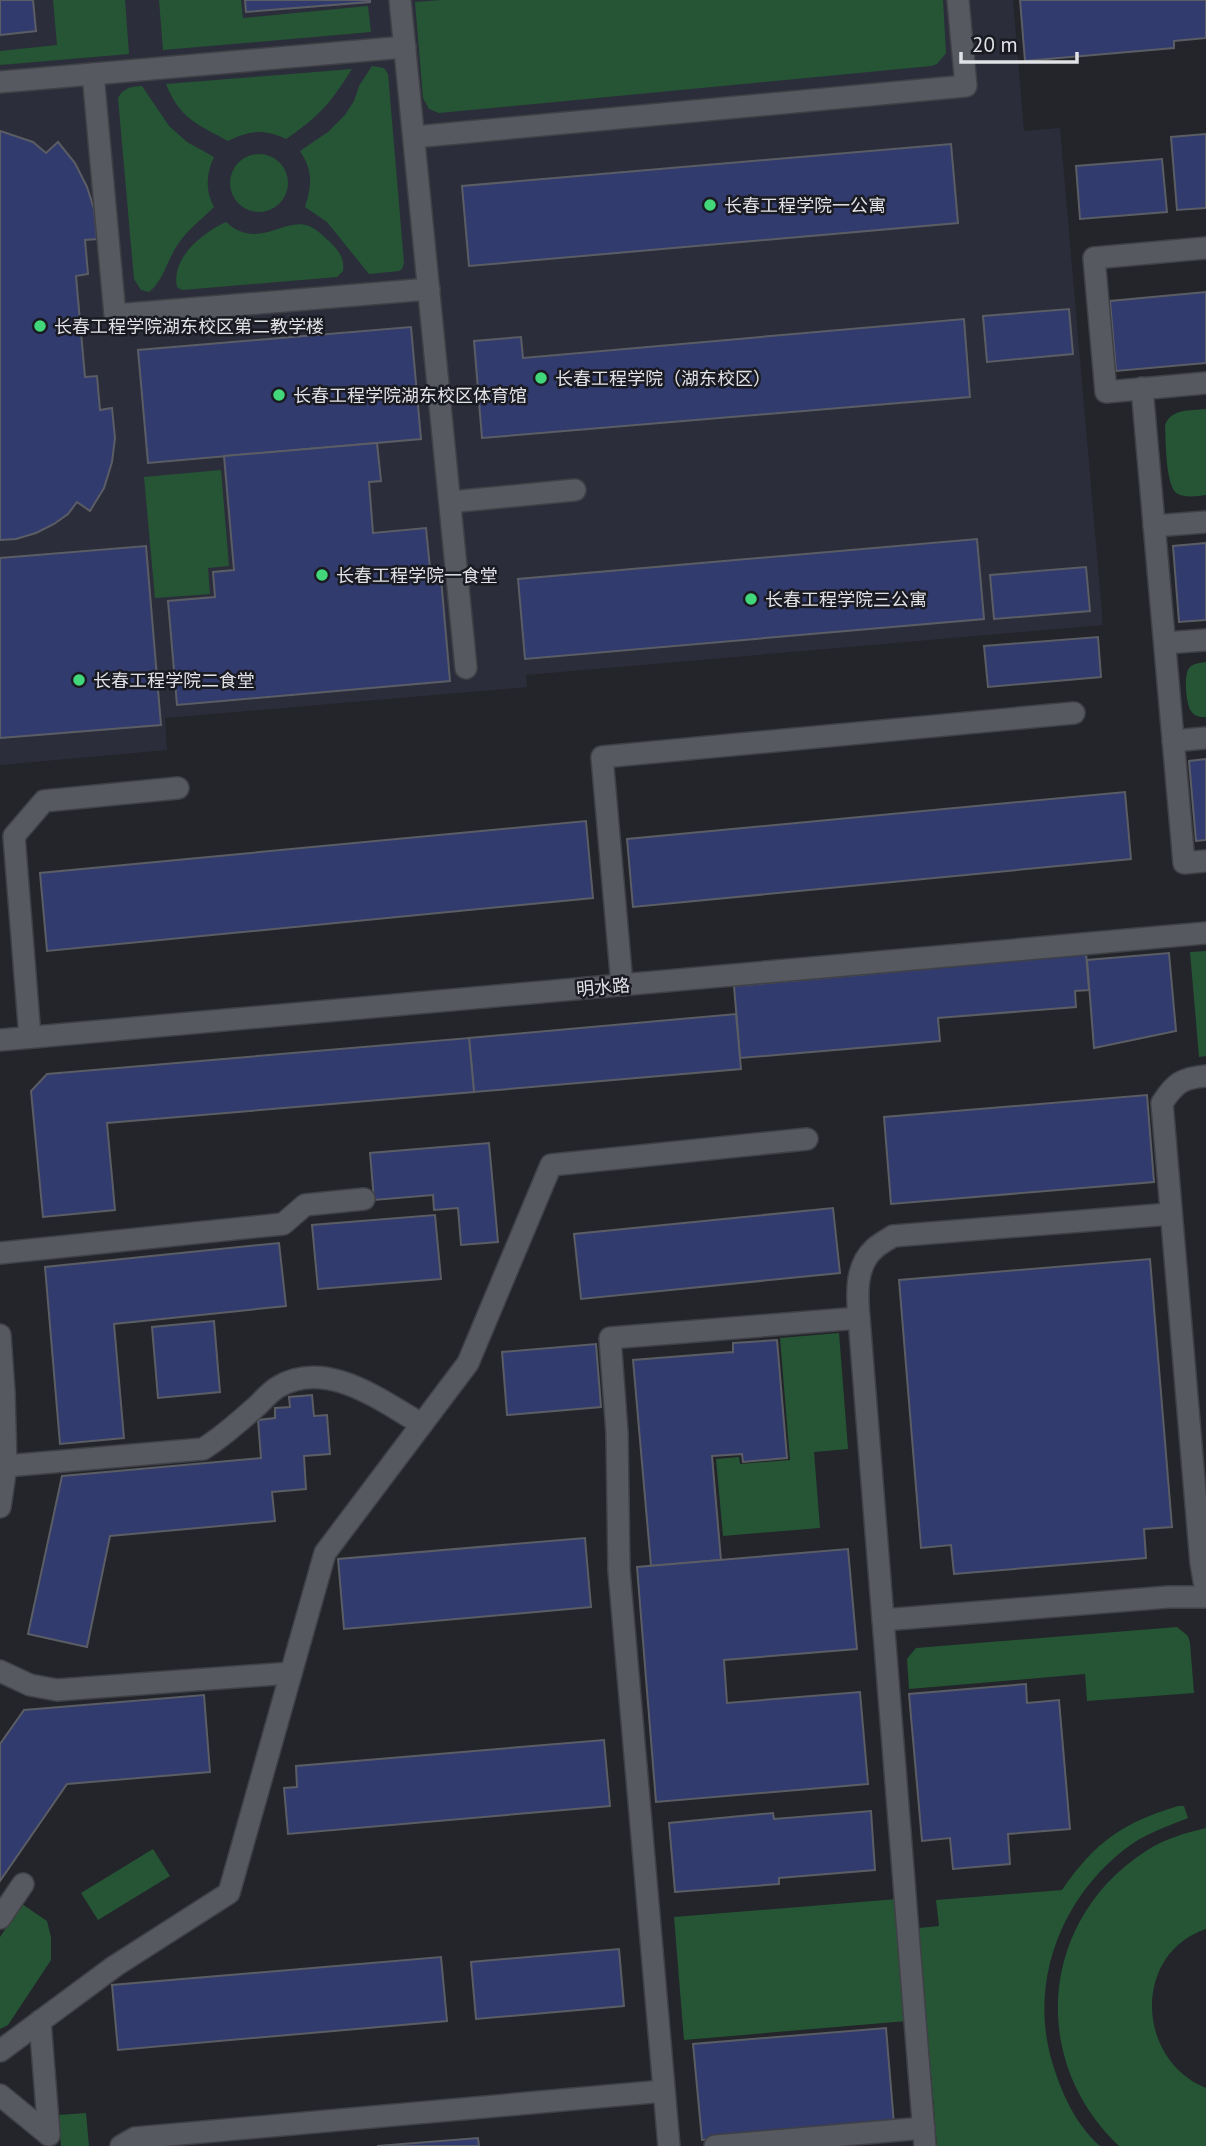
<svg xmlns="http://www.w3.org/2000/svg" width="1206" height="2146" font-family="'PT Sans','Noto Sans SC',sans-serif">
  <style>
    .built { fill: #2b2e3a }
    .green { fill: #255534 }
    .building { fill: #323b6d; stroke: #5b5d64; stroke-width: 2 }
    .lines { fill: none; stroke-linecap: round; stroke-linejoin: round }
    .minor-casing { stroke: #404146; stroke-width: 24 }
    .minor { stroke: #575961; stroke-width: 21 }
    .poi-dot { fill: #42d77b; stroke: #1a1b22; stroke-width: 2.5 }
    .labels { text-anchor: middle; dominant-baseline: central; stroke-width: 5; stroke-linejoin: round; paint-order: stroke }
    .poi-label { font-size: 18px; fill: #e1e2e6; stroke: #1a1b22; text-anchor: start }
    .street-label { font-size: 18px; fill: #e1e2e6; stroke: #1a1b22 }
  </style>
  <rect width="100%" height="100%" fill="#23252b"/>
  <path class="built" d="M 0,0 L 1013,0 L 1024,131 L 1060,128 L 1103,625 L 526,675 L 527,687 L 165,718 L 167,750 L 0,765 Z"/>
  <g class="green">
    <path d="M 53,0 L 125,0 L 129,54 L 0,65 L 0,51 L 57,45 Z"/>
    <path d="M 159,0 L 241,0 L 243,18 L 368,6 L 371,32 L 163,50 Z"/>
    <path d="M 442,0 L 943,0 L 946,53 L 937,64 L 931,66 L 439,113 L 429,109 L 423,98 L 415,2 Z"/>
    <path d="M 372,66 L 384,68 L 388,74 L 404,263 L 402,269 L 399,271 L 369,274 L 327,222 L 305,207 C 312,186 313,170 300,151 L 328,132 L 345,115 L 354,101 L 359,86 Z"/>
    <path d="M 352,69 C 332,101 319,117 286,139 C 265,129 249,130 228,141 C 197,124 180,119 166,84 Z"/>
    <path d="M 142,86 L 169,126 L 187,142 L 214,157 C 206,174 205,191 214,207 C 201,220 188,229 178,244 C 167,260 164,280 149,292 L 141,290 L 134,279 L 118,98 C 124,87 131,87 142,86 Z"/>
    <circle cx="259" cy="183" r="29"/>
    <path d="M 226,222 C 259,253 288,212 313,228 C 319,231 325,238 330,242 C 338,250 345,258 343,271 L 337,277 L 182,290 L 177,287 C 171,258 202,233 226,222 Z"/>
    <path d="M 1206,409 L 1206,495 C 1197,496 1186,498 1178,494 C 1165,488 1166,440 1165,425 C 1172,408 1190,411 1206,409 Z"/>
    <path d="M 221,470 L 229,566 L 208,568 L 210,594 L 155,598 L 144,477 Z"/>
    <path d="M 1206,662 L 1206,717 C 1200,717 1195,717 1191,711 C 1186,704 1183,673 1190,667 C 1194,663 1200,663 1206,662 Z"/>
    <path d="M 1206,951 L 1206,1056 L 1199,1057 L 1190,952 Z"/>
    <path d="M 839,1333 L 848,1449 L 814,1452 L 820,1528 L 723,1536 L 716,1459 L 739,1457 L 740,1464 L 790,1460 L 780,1338 Z"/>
    <path d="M 1177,1627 L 1188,1636 L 1190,1643 L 1194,1693 L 1087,1701 L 1085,1674 L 909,1689 L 907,1659 L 916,1648 Z"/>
    <path d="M 1178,1806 L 1184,1806 L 1188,1818 C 1166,1827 1144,1834 1125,1849 C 1059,1900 1027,1987 1054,2068 C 1063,2096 1077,2126 1100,2146 L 937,2146 L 919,1928 L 939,1926 L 936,1900 L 1062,1890 C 1095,1842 1122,1823 1178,1806 Z"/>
    <path d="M 1206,1828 L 1206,1929 C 1133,1953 1135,2059 1206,2088 L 1206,2146 L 1119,2146 C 1028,2060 1040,1919 1146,1851 C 1164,1839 1185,1833 1206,1828 Z"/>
    <path d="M 153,1849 L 170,1876 L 98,1920 L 81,1893 Z"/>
    <path d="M 897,1899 L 907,2021 L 684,2040 L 674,1917 Z"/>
    <path d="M 22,1904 L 47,1921 L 51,1937 L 51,1960 L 8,2025 L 0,2029 L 0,1937 Z"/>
    <path d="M 86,2113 L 89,2146 L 61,2146 L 58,2115 Z"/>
  </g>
  <g class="building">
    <path d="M 0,0 L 33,0 L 36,31 L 0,35 Z"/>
    <path d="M 245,0 L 370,0 L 370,2 L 246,12 Z"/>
    <path d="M 1020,0 L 1206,0 L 1206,38 L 1174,41 L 1174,48 L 1025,61 Z"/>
    <path d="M 0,131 L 33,142 L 46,153 L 58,142 L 75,163 L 87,187 L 94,209 L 97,239 L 85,240 L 88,274 L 76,276 L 85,377 L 97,376 L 100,410 L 112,408 L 115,438 L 112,462 L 104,488 L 90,511 L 77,502 L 68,514 L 54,524 L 36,533 L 16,539 L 0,540 Z"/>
    <path d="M 1206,134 L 1206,208 L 1177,210 L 1171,137 Z"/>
    <path d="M 951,144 L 958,223 L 469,266 L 462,186 Z"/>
    <path d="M 1162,159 L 1167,212 L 1080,219 L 1076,166 Z"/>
    <path d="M 1206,292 L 1206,363 L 1116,371 L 1110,301 Z"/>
    <path d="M 1069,309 L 1073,354 L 987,362 L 983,316 Z"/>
    <path d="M 964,319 L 970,397 L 482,438 L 474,341 L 521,337 L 523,358 Z"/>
    <path d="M 411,327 L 421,439 L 148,463 L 138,350 Z"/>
    <path d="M 377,443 L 381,481 L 369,482 L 373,533 L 426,528 L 431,578 L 441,578 L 450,681 L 177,705 L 168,601 L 215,597 L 213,572 L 234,570 L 224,456 Z"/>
    <path d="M 977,539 L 984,619 L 525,659 L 518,579 Z"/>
    <path d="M 1206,543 L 1206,620 L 1179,622 L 1173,546 Z"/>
    <path d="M 146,546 L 161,725 L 0,738 L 0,558 Z"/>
    <path d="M 1086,567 L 1090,611 L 994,619 L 990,575 Z"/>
    <path d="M 1098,637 L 1101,677 L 988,687 L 984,646 Z"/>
    <path d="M 1206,759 L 1206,840 L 1196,841 L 1189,761 Z"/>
    <path d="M 1125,792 L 1131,859 L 633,907 L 627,839 Z"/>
    <path d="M 586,821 L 593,898 L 47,951 L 40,873 Z"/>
    <path d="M 1086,953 L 1089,990 L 1075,991 L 1076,1007 L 938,1018 L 940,1041 L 740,1058 L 734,986 L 933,968 L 933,966 Z"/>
    <path d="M 1169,953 L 1176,1031 L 1094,1048 L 1087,960 Z"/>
    <path d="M 736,1014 L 741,1069 L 474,1092 L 469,1038 Z"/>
    <path d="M 469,1038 L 474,1092 L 107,1123 L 115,1210 L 43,1217 L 31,1091 L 47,1074 Z"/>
    <path d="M 1147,1095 L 1154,1182 L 891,1204 L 884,1117 Z"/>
    <path d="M 489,1143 L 498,1242 L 461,1245 L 458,1208 L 434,1210 L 433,1195 L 374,1200 L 370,1153 Z"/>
    <path d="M 833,1208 L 840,1273 L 581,1299 L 574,1234 Z"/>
    <path d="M 435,1215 L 441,1279 L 318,1289 L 312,1225 Z"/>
    <path d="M 279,1243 L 286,1306 L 114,1324 L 124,1438 L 60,1444 L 45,1267 Z"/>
    <path d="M 1150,1259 L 1172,1527 L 1144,1529 L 1146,1558 L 954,1574 L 951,1545 L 921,1548 L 899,1280 Z"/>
    <path d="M 214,1321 L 220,1392 L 158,1398 L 152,1327 Z"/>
    <path d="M 777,1340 L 787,1458 L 743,1462 L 742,1454 L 712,1456 L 721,1560 L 651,1566 L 633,1360 L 733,1352 L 733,1343 Z"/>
    <path d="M 596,1344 L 601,1407 L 507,1415 L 502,1352 Z"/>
    <path d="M 312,1395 L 314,1416 L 327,1415 L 330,1454 L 304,1456 L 306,1489 L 272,1492 L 275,1521 L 110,1536 L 87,1647 L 28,1634 L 62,1476 L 261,1458 L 258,1420 L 275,1418 L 275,1408 L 290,1407 L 289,1397 Z"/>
    <path d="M 585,1538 L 591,1607 L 344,1629 L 338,1559 Z"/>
    <path d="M 848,1549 L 857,1649 L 724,1660 L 727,1703 L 860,1692 L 868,1784 L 656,1802 L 637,1567 Z"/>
    <path d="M 1026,1684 L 1027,1703 L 1059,1700 L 1070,1829 L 1008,1834 L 1010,1864 L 953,1869 L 950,1838 L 922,1841 L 909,1694 Z"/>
    <path d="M 204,1695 L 210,1772 L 67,1784 L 0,1881 L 0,1744 L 24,1710 Z"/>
    <path d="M 604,1740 L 610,1806 L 288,1834 L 284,1788 L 297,1787 L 296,1766 Z"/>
    <path d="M 871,1811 L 875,1870 L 779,1878 L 779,1884 L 675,1892 L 669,1823 L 773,1813 L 774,1819 Z"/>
    <path d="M 619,1949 L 624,2006 L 476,2019 L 471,1962 Z"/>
    <path d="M 441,1957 L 447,2021 L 118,2050 L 112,1985 Z"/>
    <path d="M 886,2028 L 894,2124 L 702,2140 L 693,2044 Z"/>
    <path d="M 478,2138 L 479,2146 L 377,2146 Z"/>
  </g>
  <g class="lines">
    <defs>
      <g id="minor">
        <path d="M 400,0 L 466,668"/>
        <path d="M 93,74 L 115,315 L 429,289"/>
        <path d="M 0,82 L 405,47"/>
        <path d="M 414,137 L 966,86 L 958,0"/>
        <path d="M 1206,248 L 1094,258 L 1106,392 L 1206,383"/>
        <path d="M 1142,388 L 1184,863 L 1206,861"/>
        <path d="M 450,502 L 575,490"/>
        <path d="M 1154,526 L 1206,522"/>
        <path d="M 1165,643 L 1206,640"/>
        <path d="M 1173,741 L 1206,738"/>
        <path d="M 622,985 L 602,757 L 1074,713"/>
        <path d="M 30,1037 L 14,836 L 44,801 L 178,788"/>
        <path d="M 0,1040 L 1206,933"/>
        <path d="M 1206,1076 C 1182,1078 1175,1083 1162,1103 L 1201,1563 L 1206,1592"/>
        <path d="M 0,1253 L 283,1224 L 305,1205 L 364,1199"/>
        <path d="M 0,1335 L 4,1392 L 6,1466 L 0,1507"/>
        <path d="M 6,1466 L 203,1449 C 224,1436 240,1421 258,1405 C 264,1399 271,1391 278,1387 C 327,1358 381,1401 422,1424"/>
        <path d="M 883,1620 L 1168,1597 L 1206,1597"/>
        <path d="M 0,1671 L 30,1685 L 57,1690 L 291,1673"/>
        <path d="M 0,1918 L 23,1884"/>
        <path d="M 40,2021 L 49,2135"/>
        <path d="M 0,2051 L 115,1966 L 229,1893 L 325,1553 L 468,1363 L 551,1165 L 807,1139"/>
        <path d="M 0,2095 L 49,2135"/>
        <path d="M 121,2146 L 135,2138 L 664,2091"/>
        <path d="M 669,2146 L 619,1571 L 617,1433 L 610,1338 L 859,1318"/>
        <path d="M 715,2146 L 924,2128"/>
        <path d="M 925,2146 L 859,1318 C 857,1295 855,1266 874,1249 C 879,1244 887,1240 893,1236 L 1170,1214"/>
      </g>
    </defs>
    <use href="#minor" class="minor-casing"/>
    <use href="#minor" class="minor"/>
  </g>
  <g class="poi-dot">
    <circle cx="710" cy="205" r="7"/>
    <circle cx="40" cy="326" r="7"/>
    <circle cx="541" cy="378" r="7"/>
    <circle cx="279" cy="395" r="7"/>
    <circle cx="322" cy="575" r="7"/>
    <circle cx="751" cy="599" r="7"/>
    <circle cx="79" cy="680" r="7"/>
  </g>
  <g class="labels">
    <g class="poi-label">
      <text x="724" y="205">长春工程学院一公寓</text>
      <text x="54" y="326">长春工程学院湖东校区第二教学楼</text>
      <text x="555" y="378">长春工程学院（湖东校区）</text>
      <text x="293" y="395">长春工程学院湖东校区体育馆</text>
      <text x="336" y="575">长春工程学院一食堂</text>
      <text x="765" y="599">长春工程学院三公寓</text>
      <text x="93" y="680">长春工程学院二食堂</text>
    </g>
    <g class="street-label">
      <text transform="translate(603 987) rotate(-5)">明水路</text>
    </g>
  </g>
  <path d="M961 52v10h116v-10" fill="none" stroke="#e1e2e6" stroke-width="3.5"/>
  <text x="972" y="52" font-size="21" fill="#e1e2e6" stroke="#1a1b22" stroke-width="5" paint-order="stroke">20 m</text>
</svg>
